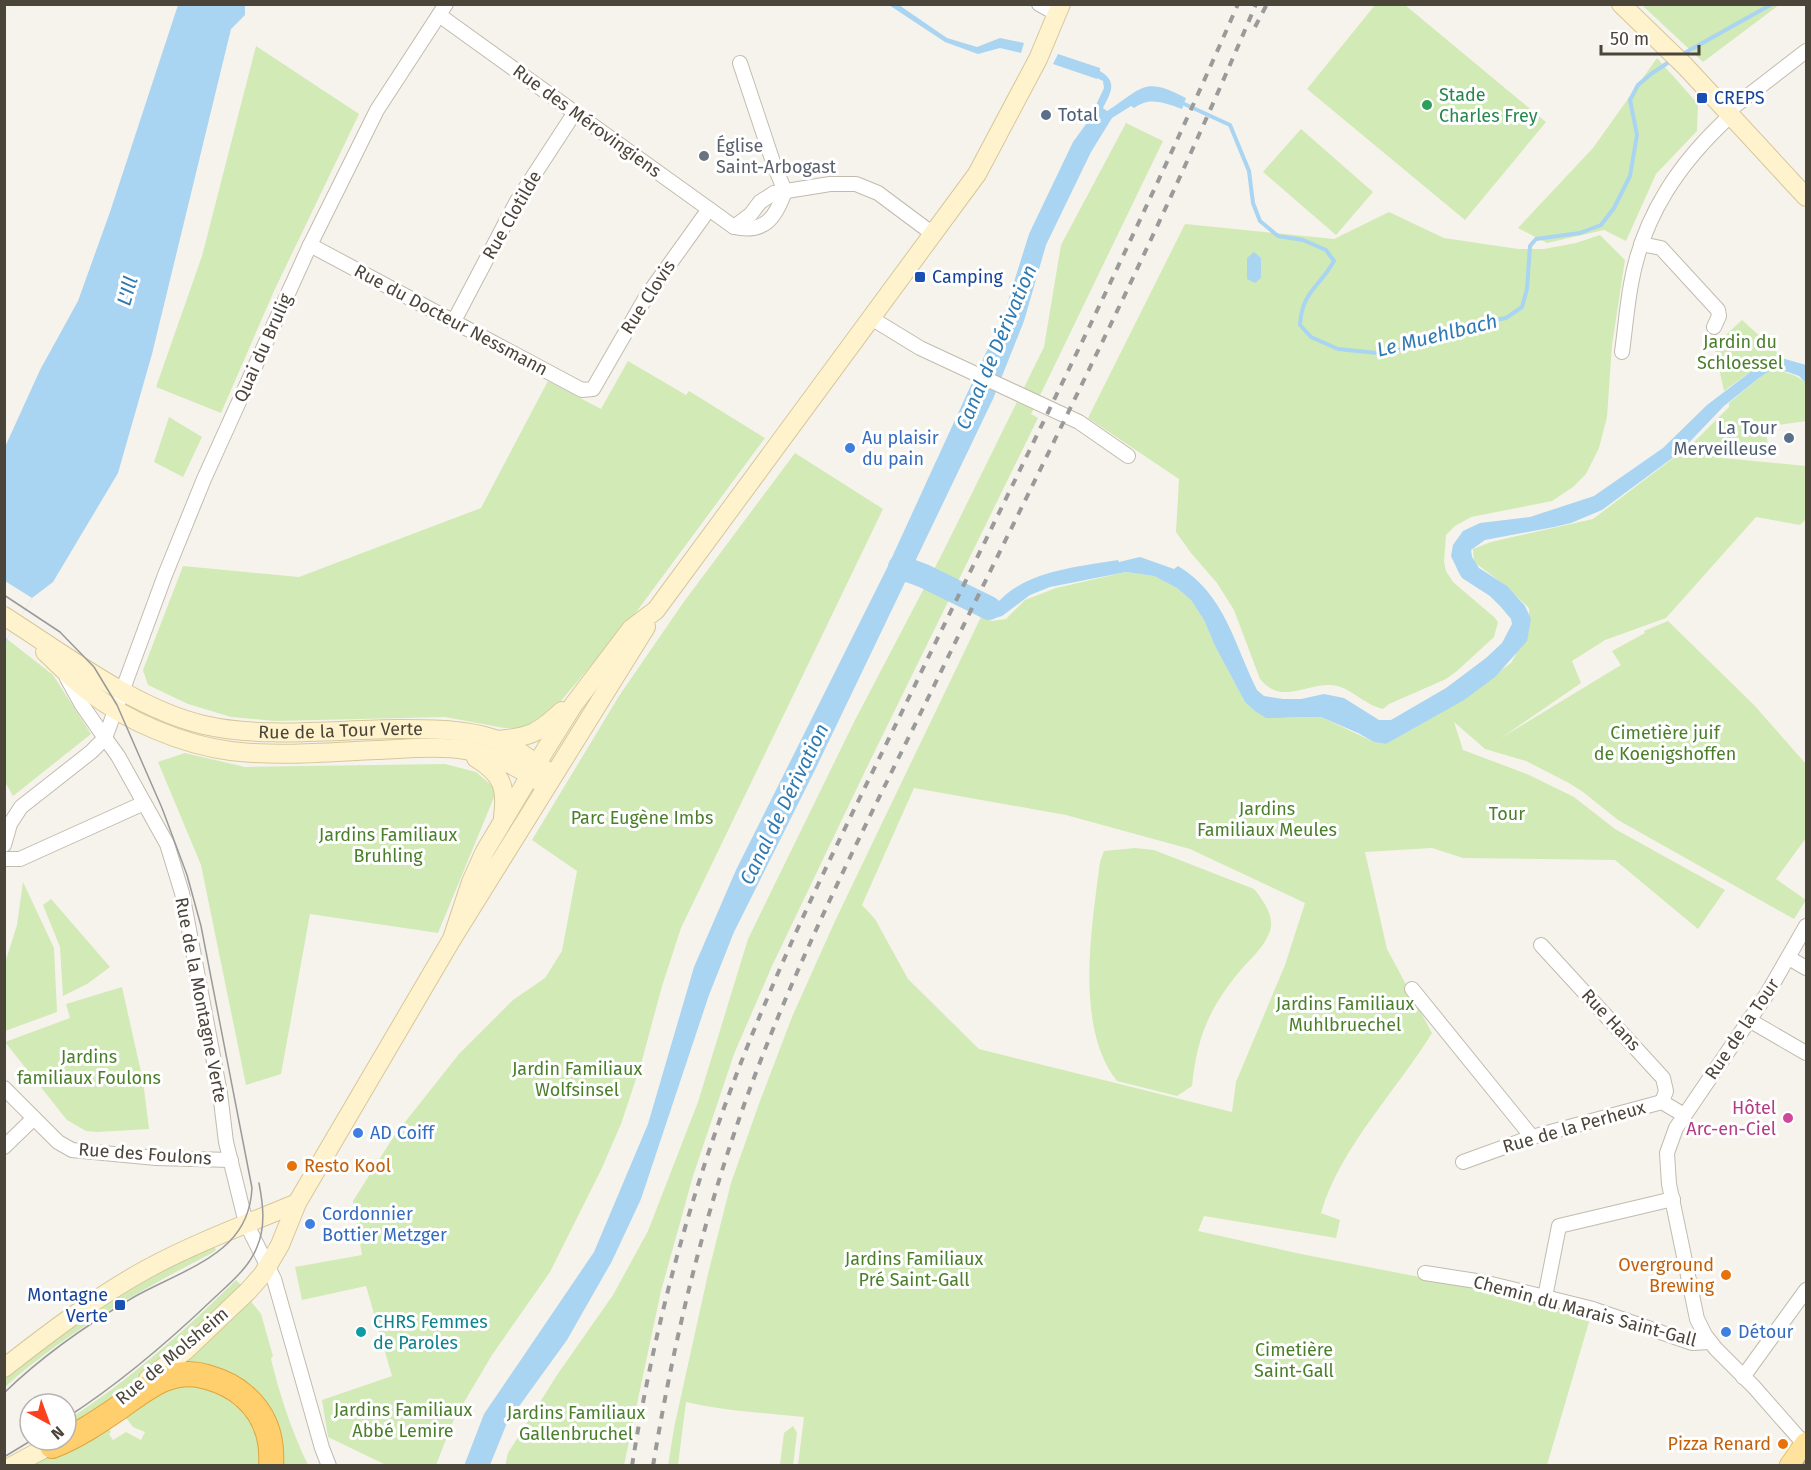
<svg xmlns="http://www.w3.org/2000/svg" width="1811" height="1470" font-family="'Fira Sans',sans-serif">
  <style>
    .green { fill: #d2eab5; fill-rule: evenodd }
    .water { fill: #a9d4f2 }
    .pier { fill: #f6f3ec }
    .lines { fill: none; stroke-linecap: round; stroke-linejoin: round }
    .stream { stroke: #a9d4f2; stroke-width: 4 }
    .river { stroke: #a9d4f2; stroke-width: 24 }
    .street-casing { stroke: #c2bbae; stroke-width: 16 }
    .secondary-casing { stroke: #d6c79b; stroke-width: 20 }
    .primary-casing { stroke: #e6c16a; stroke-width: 23 }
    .highway-casing { stroke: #e0a43c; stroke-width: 26 }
    .street { stroke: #fff; stroke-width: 14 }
    .secondary { stroke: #fff3cd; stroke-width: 18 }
    .primary { stroke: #ffe39c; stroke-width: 21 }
    .highway { stroke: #ffcf6e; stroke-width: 24 }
    .tram { stroke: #9a9a9a; stroke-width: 1.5 }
    .rail { stroke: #9a9a9a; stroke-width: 4; stroke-dasharray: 8 8; stroke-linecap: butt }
    .transit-dot { fill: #1a4fb4; stroke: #fff; stroke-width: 2 }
    .leisure-dot { fill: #2e9e5b; stroke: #fff; stroke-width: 2 }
    .service-dot { fill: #5c6f8a; stroke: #fff; stroke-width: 2 }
    .worship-dot { fill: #6b7280; stroke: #fff; stroke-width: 2 }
    .shop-dot { fill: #3f7fe0; stroke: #fff; stroke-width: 2 }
    .hotel-dot { fill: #d1479c; stroke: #fff; stroke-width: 2 }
    .food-dot { fill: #e8710a; stroke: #fff; stroke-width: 2 }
    .culture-dot { fill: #0f9aa8; stroke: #fff; stroke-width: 2 }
    .labels { text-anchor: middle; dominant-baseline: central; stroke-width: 6; stroke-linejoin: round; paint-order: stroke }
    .leisure-label { font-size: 18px; fill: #27864d; stroke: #fff; text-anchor: start }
    .transit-label { font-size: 18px; fill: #164399; stroke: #fff; text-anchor: start }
    .service-label { font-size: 18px; fill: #4e5e75; stroke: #fff; text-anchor: start }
    .street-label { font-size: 18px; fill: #4b4439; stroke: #fff }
    .worship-label { font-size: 18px; fill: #5b616d; stroke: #fff; text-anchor: start }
    .park-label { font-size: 18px; fill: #4a7f2a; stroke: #fff }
    .shop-label { font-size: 18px; fill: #366cbe; stroke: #fff; text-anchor: start }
    .hotel-label { font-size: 18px; fill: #b23c85; stroke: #fff; text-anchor: end }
    .food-label { font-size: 18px; fill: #c56008; stroke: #fff; text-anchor: end }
    .culture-label { font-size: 18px; fill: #0d838f; stroke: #fff; text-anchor: start }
    .water-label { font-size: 20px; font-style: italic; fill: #2e7ab2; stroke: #fff }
  </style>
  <rect width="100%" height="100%" fill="#f6f3ec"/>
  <g class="green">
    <path d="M 1375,5 L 1405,5 L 1546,122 L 1465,220 L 1307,89 Z"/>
    <path d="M 1642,5 L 1779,5 L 1703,62 Z"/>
    <path d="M 256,46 L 359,114 L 274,291 L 221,413 L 156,387 L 202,256 Z"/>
    <path d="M 1657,58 L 1698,104 L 1697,131 L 1656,174 L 1626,241 L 1604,230 L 1547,243 L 1518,228 L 1593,148 Z"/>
    <path d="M 1126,123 L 1163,141 L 1031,414 L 1038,418 L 869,763 L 772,966 L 734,1054 L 693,1176 L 661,1291 L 624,1465 L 505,1466 L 508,1453 L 557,1375 L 613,1295 L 648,1231 L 698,1102 L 748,939 L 854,722 L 943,552 L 1044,347 L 1061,245 Z"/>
    <path d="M 1301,129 L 1373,192 L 1336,235 L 1263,172 Z"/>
    <path d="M 1389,212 L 1444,238 L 1518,249 L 1544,249 L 1576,243 L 1600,235 L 1625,260 L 1612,345 L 1607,417 L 1599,448 L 1586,474 L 1573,487 L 1552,501 L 1471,517 L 1455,526 L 1446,535 L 1444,562 L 1446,571 L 1453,582 L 1494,617 L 1498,622 L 1494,637 L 1457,671 L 1446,679 L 1389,704 L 1383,709 C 1364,705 1350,686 1331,685 C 1305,684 1281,705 1260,679 L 1234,610 L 1217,583 L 1191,553 L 1176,532 L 1179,479 L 1088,418 L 1185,224 L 1334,239 Z"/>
    <path d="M 1742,320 L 1785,359 L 1761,364 L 1724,391 L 1714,346 Z"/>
    <path d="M 628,361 L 686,395 L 689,391 L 765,438 L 637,611 L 554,709 L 531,725 L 519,728 L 504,728 L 445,717 L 275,721 L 231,717 L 188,704 L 148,685 L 143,670 L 183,566 L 299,577 L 481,508 L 548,381 L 601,409 Z"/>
    <path d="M 1771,370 C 1785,372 1795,374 1806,383 L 1806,421 L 1765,427 L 1769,451 L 1723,447 L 1722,458 L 1806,466 L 1806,519 L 1800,525 L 1756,517 L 1666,618 L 1605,640 L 1572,661 L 1581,683 L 1501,738 L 1621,665 L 1612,651 L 1645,633 L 1644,631 L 1668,621 L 1754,705 L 1806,764 L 1806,838 L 1776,879 L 1806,900 L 1794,919 L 1618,820 L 1583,792 L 1569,783 L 1526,761 L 1485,749 L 1454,722 L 1463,750 L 1527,774 L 1574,797 L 1615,829 L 1725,890 L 1698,929 L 1615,860 L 1463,858 L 1432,848 L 1365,852 L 1387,949 L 1432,1033 C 1397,1090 1339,1149 1321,1213 L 1340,1220 L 1336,1238 L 1204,1216 L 1198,1231 L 1301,1254 L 1466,1286 L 1591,1315 L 1547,1465 L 798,1465 L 804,1417 C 764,1413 725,1411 686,1402 L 678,1465 L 668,1466 L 674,1428 L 708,1274 L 731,1183 L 760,1101 L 792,1017 L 835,921 L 981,617 L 992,621 L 1006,619 L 1025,600 L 1056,588 L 1126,572 L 1154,576 L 1177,588 L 1191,600 L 1204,620 L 1215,646 L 1245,702 L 1285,718 L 1321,717 L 1374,742 L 1386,744 L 1452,706 L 1511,663 L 1529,631 L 1529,608 L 1502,583 L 1474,562 L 1473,549 L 1491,542 L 1593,519 L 1693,443 L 1729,407 L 1729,403 L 1759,378 ZM 914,788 L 1066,815 L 1190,849 L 1305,903 L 1285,965 L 1236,1082 L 1232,1112 L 979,1049 L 908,979 L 875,919 L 862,905 Z"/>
    <path d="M 169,417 L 202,437 L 183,477 L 154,462 Z"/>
    <path d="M 795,453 L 883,509 L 681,928 L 662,986 L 641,1064 L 621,1124 L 601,1170 L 550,1272 L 492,1355 L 454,1419 L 436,1465 L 386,1465 L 328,1437 L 322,1400 L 392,1376 L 366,1286 L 302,1300 L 295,1267 L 362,1255 L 353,1201 L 394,1136 L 459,1054 L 513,1000 L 545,978 L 562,951 L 577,871 L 532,840 L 619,696 L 683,603 Z"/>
    <path d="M 7,639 L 53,675 L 91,734 L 13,796 L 5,782 L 4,647 Z"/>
    <path d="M 185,753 L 245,767 L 445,764 L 476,772 L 497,790 L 438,933 L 310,914 L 281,1074 L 246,1085 L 201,865 L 158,762 Z"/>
    <path d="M 1135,848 L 1154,850 L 1254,889 C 1263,900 1275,916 1270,931 C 1265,947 1249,960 1239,972 C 1208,1010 1197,1038 1192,1086 L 1177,1096 L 1117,1081 C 1074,1027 1092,926 1100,862 L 1104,851 Z"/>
    <path d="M 23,882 L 54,948 L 57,1012 L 5,1031 L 5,963 L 17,925 Z"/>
    <path d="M 51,899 L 110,967 L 87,984 L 63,996 L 60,947 L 43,905 Z"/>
    <path d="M 122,987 L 143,1081 L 149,1129 L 97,1132 L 86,1131 L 67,1120 L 5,1042 L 70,1018 L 66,1004 Z"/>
    <path d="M 213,1244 L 216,1250 L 212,1253 C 138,1291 67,1332 5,1387 L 5,1377 L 54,1338 L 140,1281 Z"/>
    <path d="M 236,1280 L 242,1286 L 156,1367 L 112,1401 L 66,1430 L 66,1421 C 129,1381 183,1332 236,1280 Z"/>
    <path d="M 249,1299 L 261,1314 L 273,1356 L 271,1359 C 280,1396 292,1432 308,1465 L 281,1465 L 280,1442 L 185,1361 Z"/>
    <path d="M 187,1381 L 232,1396 L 259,1433 L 262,1466 L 26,1466 L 108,1428 L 111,1432 L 109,1434 L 113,1440 L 126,1432 L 141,1440 L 145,1432 L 133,1427 L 122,1413 Z"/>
    <path d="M 793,1426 L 797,1433 L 793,1465 L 780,1465 L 784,1433 Z"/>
  </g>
  <g class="water">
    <path d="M 178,5 L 245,5 L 245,15 L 231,29 L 152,354 L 118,473 L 53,582 L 32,598 L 7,639 L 5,647 L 5,447 L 40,370 L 78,301 L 110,212 Z"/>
    <path d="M 889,5 L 899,5 L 947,38 L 977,47 L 1000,38 L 1024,43 L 1021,53 L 1000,48 L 978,54 L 945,42 Z"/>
    <path d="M 1058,54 L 1100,68 L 1100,71 C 1118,82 1111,92 1103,108 L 1107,111 C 1142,89 1143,75 1186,98 L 1182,109 C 1165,103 1150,96 1134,108 L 1131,106 L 1112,118 L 1091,152 L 1046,245 L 1024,321 L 993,399 L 815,770 L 734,932 L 709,995 L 641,1199 L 612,1261 L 567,1340 L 507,1423 L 490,1465 L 464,1466 L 484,1414 L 594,1252 L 648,1124 L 694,967 L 736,870 L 888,566 L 1005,311 L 1029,234 L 1073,142 L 1089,120 L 1104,88 L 1103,81 L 1097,78 L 1097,79 L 1053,64 Z"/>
    <path d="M 1254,252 L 1261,258 L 1261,278 L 1255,283 L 1247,279 L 1247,258 Z"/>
    <path d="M 1785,359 L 1806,365 L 1806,383 L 1799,376 L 1788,372 L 1771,370 L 1759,378 L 1724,406 L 1679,453 L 1602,510 L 1571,523 L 1554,527 L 1485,540 L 1471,550 L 1472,557 L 1479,568 L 1507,586 L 1525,606 L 1531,619 L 1527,641 L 1495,677 L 1464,700 L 1386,744 L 1374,742 L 1358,733 L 1321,717 L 1266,718 L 1255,711 L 1245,702 L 1215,646 L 1204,620 L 1191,600 L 1177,588 L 1154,576 L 1126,572 L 1050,587 L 1030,595 L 1002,616 L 995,618 L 985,613 L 992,600 L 999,601 C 1029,570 1078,567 1118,560 L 1119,562 L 1140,557 L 1174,569 L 1178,566 C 1225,594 1234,644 1257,690 L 1264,696 L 1283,699 L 1301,699 L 1324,694 L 1344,698 L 1379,720 L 1391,720 L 1446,688 L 1486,658 L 1502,643 L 1512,624 L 1511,619 L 1501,607 L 1490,596 L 1462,578 L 1459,573 L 1451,556 L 1453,545 L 1463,531 L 1480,523 L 1530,517 L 1594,496 L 1663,448 L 1707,405 L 1761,364 Z"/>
  </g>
  <path class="pier" d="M 5,581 L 32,598 L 7,639 L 4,637 Z"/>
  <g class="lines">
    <g class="stream">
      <path d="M 1681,55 L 1772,4"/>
      <path d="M 1180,102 L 1230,125 L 1249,171 L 1253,203 L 1260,221 L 1278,236 L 1303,240 L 1326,250 L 1334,261 C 1319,288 1302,291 1300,325 L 1311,337 L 1338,349 L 1377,353 L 1400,350 L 1465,326 L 1506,318 L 1522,307 L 1527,289 L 1530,246 L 1536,239 L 1580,233 L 1601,225 L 1614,208 L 1630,176 L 1637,135 L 1630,100 L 1638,85 L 1651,74 L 1672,60"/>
    </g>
    <path class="river" d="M 900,567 L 924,576 L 989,608"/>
    <defs>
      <g id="street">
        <path d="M 1039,4 L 1057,14"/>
        <path d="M 439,15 L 734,227 C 765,234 776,217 785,191"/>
        <path d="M 740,63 L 774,165 L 785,191"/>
        <path d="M 1727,112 L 1806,51"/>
        <path d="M 734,227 L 751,214 L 760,202 L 774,193 L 830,184 L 856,184 L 878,193 L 933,234"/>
        <path d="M 1641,244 L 1661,248 L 1718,310 L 1719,316 L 1714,327"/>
        <path d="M 310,245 L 582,390 L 593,389 L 646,297 L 709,209"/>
        <path d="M 871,318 L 920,348 L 1079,422 L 1128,456"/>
        <path d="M 454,321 L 517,201 L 575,112"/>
        <path d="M 1622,352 C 1625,330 1627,306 1631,284 C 1643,215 1680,162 1730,116"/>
        <path d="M 4,845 L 10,824 L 21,807 L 91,752 L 105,738 L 82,705 L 67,678"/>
        <path d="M 4,859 L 20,859 L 144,803"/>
        <path d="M 1806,926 L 1767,994 L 1676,1128 L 1667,1153 L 1669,1184 L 1697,1319 L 1705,1335 L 1716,1349 L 1754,1387 L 1798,1437 L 1806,1443"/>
        <path d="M 1541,945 L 1663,1078 L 1666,1091 L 1662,1102"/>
        <path d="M 1789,958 L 1806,968"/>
        <path d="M 1412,989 L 1532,1137"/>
        <path d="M 1749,1020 L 1806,1053"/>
        <path d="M 4,1088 L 58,1142 L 72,1150 L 156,1158 L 231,1160"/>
        <path d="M 4,1147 L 34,1118"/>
        <path d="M 1463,1162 L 1532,1137 L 1662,1102 L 1684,1115"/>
        <path d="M 1425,1273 L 1483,1282 L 1545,1297 L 1593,1309 L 1692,1343 L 1710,1342"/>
        <path d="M 1545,1297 L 1559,1226 L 1673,1199"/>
        <path d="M 1743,1377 L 1806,1290"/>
        <path d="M 329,1466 L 322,1448 L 274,1279 L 246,1223 L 241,1203 L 226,1142 L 220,1093 L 182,893 L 167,844 L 118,756 L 105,738 L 165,575 L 204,479 L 310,245 L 377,110 L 446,4"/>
      </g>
      <g id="secondary">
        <path d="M 1621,4 L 1685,66 L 1806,197"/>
        <path id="s1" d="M 4,616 C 64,654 135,709 204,725 C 264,739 339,729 400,729 C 433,729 464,729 495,739 C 513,745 530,760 546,770"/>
        <path d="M 45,652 C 59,665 73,680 89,692 C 127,721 183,745 231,751 C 279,757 329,752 377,750 C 442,747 482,741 538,781"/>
        <path d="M 498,740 C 531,737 538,733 562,711"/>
        <path d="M 476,758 C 502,774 507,787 503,817"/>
        <path d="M 452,939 L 471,882 L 485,851 L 547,747 L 574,704 L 631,629 L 656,610 L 977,174 L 1038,59 L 1061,4"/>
        <path d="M 4,1368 C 50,1332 96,1297 147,1269 C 195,1243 247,1224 297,1203"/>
        <path d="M 148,1379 L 186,1350 L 248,1291 L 263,1274 L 280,1245 L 297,1203 L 452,939 L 646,627"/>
        <path d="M 12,1466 L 60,1440"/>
      </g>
      <path id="primary" d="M 1790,1466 L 1806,1443"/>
      <path id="highway" d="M 52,1446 C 76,1437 98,1422 120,1407 C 147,1388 172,1366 207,1377 C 221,1381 233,1386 244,1396 C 265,1414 273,1438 271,1466"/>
    </defs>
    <use href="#street" class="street-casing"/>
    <use href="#secondary" class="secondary-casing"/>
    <use href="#primary" class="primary-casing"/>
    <use href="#highway" class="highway-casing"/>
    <use href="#street" class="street"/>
    <use href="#secondary" class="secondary"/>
    <use href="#primary" class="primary"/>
    <use href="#highway" class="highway"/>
    <g class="tram">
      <path d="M 4,595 L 60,632 L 94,667 L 117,705 L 162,808 L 187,875 L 201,926 L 252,1188 C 251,1209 244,1227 229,1242 C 205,1266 164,1280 134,1297 C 88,1324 42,1356 4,1393"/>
      <path d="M 66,1418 C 119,1384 167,1343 213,1299 C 229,1284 249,1268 257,1247 C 266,1226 263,1204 259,1183"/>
      <path d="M 4,1457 L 32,1440"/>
      <path d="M 1802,1466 L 1806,1459"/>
    </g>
    <g class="rail">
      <path d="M 1255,27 L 1267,4"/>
      <path d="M 632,1466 C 657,1306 703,1148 767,999 C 815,884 873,773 927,660 C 1033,443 1141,226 1238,4"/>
      <path d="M 653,1466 C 672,1350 699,1236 737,1125 C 793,962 875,808 950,653 C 1055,439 1163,225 1256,4"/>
    </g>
  </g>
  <g class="transit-dot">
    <rect x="1696" y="92" width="12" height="12" rx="3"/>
    <rect x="914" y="271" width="12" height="12" rx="3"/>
    <rect x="114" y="1299" width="12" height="12" rx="3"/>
  </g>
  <circle class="leisure-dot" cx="1427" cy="105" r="6"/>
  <g class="service-dot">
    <circle cx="1046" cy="115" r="6"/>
    <circle cx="1789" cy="438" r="6"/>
  </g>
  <circle class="worship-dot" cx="704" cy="156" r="6"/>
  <g class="shop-dot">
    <circle cx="850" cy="448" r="6"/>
    <circle cx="358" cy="1133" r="6"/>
    <circle cx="310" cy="1224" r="6"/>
    <circle cx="1726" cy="1332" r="6"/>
  </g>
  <circle class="hotel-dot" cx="1788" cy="1118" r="6"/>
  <g class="food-dot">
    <circle cx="292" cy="1166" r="6"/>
    <circle cx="1726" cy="1275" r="6"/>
    <circle cx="1783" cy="1444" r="6"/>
  </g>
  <circle class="culture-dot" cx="361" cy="1332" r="6"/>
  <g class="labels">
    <g class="leisure-label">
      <text x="1439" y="95">Stade<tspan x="1439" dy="21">Charles Frey</tspan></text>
    </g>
    <g class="transit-label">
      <text x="1714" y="98">CREPS</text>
      <text x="932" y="277">Camping</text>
      <text x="108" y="1295" text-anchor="end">Montagne<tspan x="108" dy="21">Verte</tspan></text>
    </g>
    <g class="service-label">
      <text x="1058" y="115">Total</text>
      <text x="1777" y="428" text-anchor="end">La Tour<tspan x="1777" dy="21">Merveilleuse</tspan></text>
    </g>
    <g class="street-label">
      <text transform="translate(587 121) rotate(36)">Rue des Mérovingiens</text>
      <text transform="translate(512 215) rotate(-60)">Rue Clotilde</text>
      <text transform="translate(648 297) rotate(-57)">Rue Clovis</text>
      <text transform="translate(451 320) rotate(28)">Rue du Docteur Nessmann</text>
      <text transform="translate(263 348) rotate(-66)">Quai du Brulig</text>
      <text stroke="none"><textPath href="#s1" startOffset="366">Rue de la Tour Verte</textPath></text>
      <text transform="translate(201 1000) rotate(79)">Rue de la Montagne Verte</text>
      <text transform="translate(1611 1020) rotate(47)">Rue Hans</text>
      <text transform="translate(1742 1029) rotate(-56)">Rue de la Tour</text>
      <text transform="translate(1574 1127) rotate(-16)">Rue de la Perheux</text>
      <text transform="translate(145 1154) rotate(4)">Rue des Foulons</text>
      <text transform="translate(1585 1311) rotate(15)">Chemin du Marais Saint-Gall</text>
      <text transform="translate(172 1356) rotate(-40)">Rue de Molsheim</text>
    </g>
    <g class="worship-label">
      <text x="716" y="146">Église<tspan x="716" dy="21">Saint-Arbogast</tspan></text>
    </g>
    <g class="park-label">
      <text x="1740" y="342">Jardin du<tspan x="1740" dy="21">Schloessel</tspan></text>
      <text x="1665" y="733">Cimetière juif<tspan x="1665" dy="21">de Koenigshoffen</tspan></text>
      <text x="1267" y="809">Jardins<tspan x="1267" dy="21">Familiaux Meules</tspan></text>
      <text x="1507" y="814">Tour</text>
      <text x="642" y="818">Parc Eugène Imbs</text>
      <text x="388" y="835">Jardins Familiaux<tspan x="388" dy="21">Bruhling</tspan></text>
      <text x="1345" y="1004">Jardins Familiaux<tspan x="1345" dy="21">Muhlbruechel</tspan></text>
      <text x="89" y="1057">Jardins<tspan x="89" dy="21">familiaux Foulons</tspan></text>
      <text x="577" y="1069">Jardin Familiaux<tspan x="577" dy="21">Wolfsinsel</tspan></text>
      <text x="914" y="1259">Jardins Familiaux<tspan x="914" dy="21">Pré Saint-Gall</tspan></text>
      <text x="1294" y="1350">Cimetière<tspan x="1294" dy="21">Saint-Gall</tspan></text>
      <text x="403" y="1410">Jardins Familiaux<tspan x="403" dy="21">Abbé Lemire</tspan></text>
      <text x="576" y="1413">Jardins Familiaux<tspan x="576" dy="21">Gallenbruchel</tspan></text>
    </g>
    <g class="shop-label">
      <text x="862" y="438">Au plaisir<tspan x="862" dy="21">du pain</tspan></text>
      <text x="370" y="1133">AD Coiff</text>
      <text x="322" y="1214">Cordonnier<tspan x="322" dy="21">Bottier Metzger</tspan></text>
      <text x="1738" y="1332">Détour</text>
    </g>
    <g class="hotel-label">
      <text x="1776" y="1108">Hôtel<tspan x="1776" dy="21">Arc-en-Ciel</tspan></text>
    </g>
    <g class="food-label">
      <text x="304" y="1166" text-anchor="start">Resto Kool</text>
      <text x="1714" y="1265">Overground<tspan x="1714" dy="21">Brewing</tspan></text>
      <text x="1771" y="1444">Pizza Renard</text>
    </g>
    <g class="culture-label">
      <text x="373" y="1322">CHRS Femmes<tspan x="373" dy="21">de Paroles</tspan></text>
    </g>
    <g class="water-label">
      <text transform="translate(127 291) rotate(-74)">L'Ill</text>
      <text transform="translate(1437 335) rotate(-14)">Le Muehlbach</text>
      <text transform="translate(996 347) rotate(-67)">Canal de Dérivation</text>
      <text transform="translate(784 804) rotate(-64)">Canal de Dérivation</text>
    </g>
  </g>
  <rect width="1811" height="1470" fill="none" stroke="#4b4439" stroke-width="12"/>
  <g transform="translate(48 1422) rotate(139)"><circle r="28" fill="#ffffff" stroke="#b7b4b0" stroke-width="1.5"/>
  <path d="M0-4.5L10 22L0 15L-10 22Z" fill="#fc3f1d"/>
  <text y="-9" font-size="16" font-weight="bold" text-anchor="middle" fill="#4b4439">N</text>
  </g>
  <path d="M1601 45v9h98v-9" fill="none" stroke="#4b4439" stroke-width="3"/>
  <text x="1610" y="45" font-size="18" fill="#4b4439" stroke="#ffffff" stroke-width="4.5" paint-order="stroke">50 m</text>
</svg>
